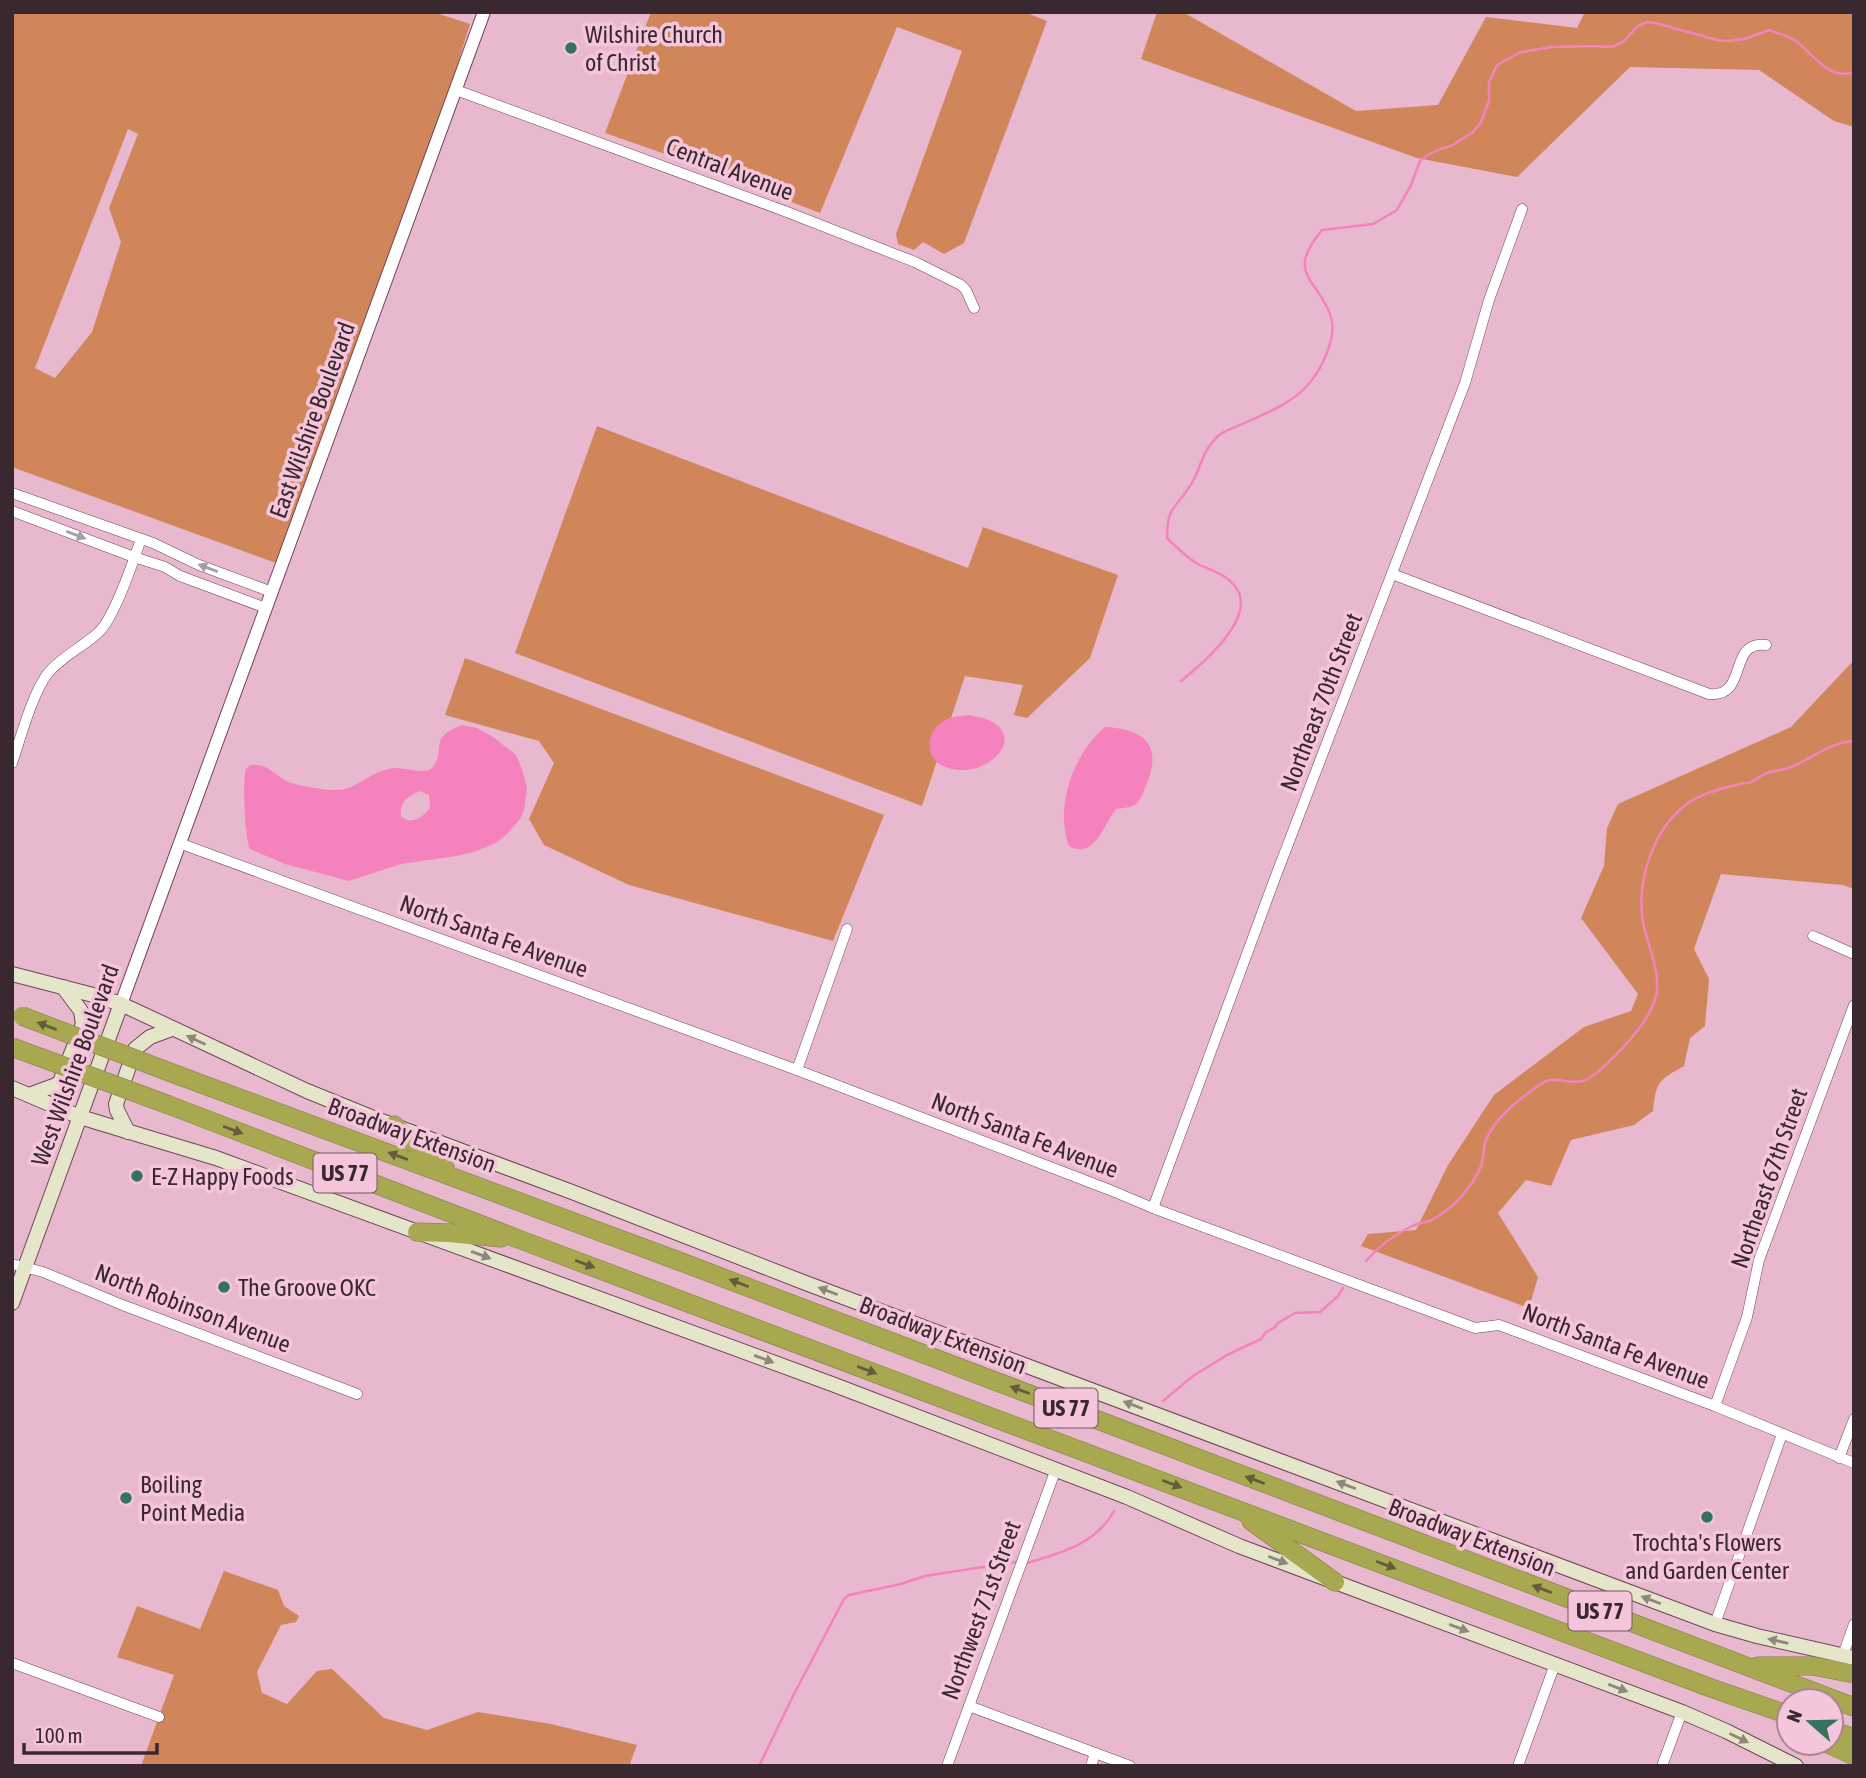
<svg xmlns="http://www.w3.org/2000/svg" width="1866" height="1778" font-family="'Asap Condensed',sans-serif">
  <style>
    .green { fill: #d0855a; fill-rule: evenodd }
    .water { fill: #f682bd; fill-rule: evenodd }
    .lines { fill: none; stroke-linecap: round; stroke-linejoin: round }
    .stream { stroke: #f682bd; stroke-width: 2.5 }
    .minor-casing { stroke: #6f475a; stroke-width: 11 }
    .tertiary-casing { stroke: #6f475a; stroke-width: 14 }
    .secondary-casing { stroke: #6f475a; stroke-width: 16 }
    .motorway-casing { stroke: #817b45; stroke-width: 19 }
    .minor { stroke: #fff; stroke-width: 10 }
    .tertiary { stroke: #fff; stroke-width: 12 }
    .secondary { stroke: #e5e5ca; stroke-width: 14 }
    .motorway { stroke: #a7a850; stroke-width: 18 }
    .motorway-bridge-casing { stroke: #817b45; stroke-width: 19; stroke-linecap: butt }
    .motorway-bridge { stroke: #a7a850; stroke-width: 18 }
    .oneway { fill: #a69ea2 }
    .oneway2 { fill: #665b3d }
    .oneway3 { fill: #90867d }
    .poi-dot { fill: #35735f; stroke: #f5c5db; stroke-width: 2.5 }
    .labels { text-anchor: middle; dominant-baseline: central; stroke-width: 7; stroke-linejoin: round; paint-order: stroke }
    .shield { fill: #f5c5db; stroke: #725763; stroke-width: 2 }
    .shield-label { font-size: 23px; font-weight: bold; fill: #3a2830 }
    .poi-label { font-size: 24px; fill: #3a2830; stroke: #f5c5db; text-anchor: start }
    .street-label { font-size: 24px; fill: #3a2830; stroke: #f5c5db }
  </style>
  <rect width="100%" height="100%" fill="#e8b8ce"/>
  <g class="green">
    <path d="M 12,12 L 433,12 L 470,24 L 450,88 L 276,563 L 12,467 ZM 128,129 L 138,134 L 109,208 L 121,242 L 92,332 L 55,378 L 35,368 Z"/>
    <path d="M 651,12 L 1025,12 L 1047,21 L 964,243 L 944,254 L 923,242 L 914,250 L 898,244 L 896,234 L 962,51 L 897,27 L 820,213 L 688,162 L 605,133 Z"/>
    <path d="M 1157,12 L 1183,12 L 1356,111 L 1438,105 L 1486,17 L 1577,28 L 1585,12 L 1854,12 L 1854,127 L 1834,121 L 1759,70 L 1630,67 L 1517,177 L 1417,158 L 1141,59 Z"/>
    <path d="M 597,426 L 968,568 L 983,527 L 1118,575 L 1090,658 L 1027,718 L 1014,715 L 1023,685 L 965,676 L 922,806 L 515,653 Z"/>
    <path d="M 465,658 L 884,815 L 833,941 L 629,885 L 544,845 L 529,819 L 554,763 L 539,741 L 445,715 Z"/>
    <path d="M 1854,660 L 1854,889 L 1843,885 L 1721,874 L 1694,949 L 1709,979 L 1705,1026 L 1690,1038 L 1684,1066 C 1659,1080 1656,1081 1653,1111 L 1634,1125 L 1571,1140 L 1551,1186 L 1526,1180 L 1498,1213 L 1538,1277 L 1529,1308 L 1361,1246 L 1368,1234 L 1416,1230 L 1448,1165 L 1494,1095 L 1584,1027 L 1631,1011 L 1638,994 L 1581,918 L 1604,866 L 1607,828 L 1618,804 L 1791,727 Z"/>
    <path d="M 224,1571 L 278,1590 L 284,1606 L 299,1616 L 296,1622 L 281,1625 L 257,1672 L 262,1693 L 287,1704 L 317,1671 L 332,1669 L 384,1718 L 427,1730 L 478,1712 L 551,1724 L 637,1745 L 629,1766 L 141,1766 L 174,1675 L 117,1657 L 137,1606 L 200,1629 Z"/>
  </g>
  <g class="water">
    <path d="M 970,715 C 975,717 981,717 986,719 C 1033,737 981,786 941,765 C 924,756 927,729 944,721 C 952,716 961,716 970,715 Z"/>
    <path d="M 462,725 L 477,728 L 493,737 L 516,755 L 522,769 L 527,788 L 524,810 L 520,819 L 507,834 L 496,843 L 474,852 L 456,856 L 401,864 L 349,881 L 285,864 L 250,849 C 245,839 242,779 246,769 C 247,768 249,766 250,765 C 268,763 275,776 289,782 C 303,787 335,793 349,788 C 362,782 374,772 388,769 C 403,765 417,775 431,769 C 449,750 425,739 462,725 ZM 420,791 L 429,795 L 430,808 C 422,818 411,826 401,816 C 399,802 408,796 420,791 Z"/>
    <path d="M 1105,727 C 1148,729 1163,748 1145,788 C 1142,795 1140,803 1132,806 C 1128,808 1121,808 1116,809 C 1103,825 1095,860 1069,846 C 1054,806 1074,753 1105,727 Z"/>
  </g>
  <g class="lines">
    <g class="stream">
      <path d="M 1181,681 C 1202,664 1261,615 1234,585 C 1224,573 1209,570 1196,563 C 1185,556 1176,547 1167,538 C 1167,507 1175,509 1190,486 C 1202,468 1200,453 1218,436 C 1225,430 1234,428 1242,424 C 1263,415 1290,404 1306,387 C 1321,371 1339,336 1330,314 C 1315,276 1286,274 1322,230 L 1373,224 L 1397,210 L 1411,185 L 1420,161 L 1426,156 L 1440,149 L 1451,146 L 1473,132 L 1481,122 L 1489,101 L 1489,82 L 1497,65 L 1521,52 L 1552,47 L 1594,46 L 1612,47 L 1623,42 L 1638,26 L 1647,22 L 1659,24 L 1717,40 L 1727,41 L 1745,39 L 1769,30 C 1778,33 1788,36 1796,41 C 1813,54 1829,81 1854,72"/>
      <path d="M 1366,1261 C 1379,1246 1394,1235 1412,1226 C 1418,1223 1425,1223 1432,1220 C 1442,1214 1453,1206 1461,1197 C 1468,1189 1477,1176 1481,1166 C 1484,1158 1483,1148 1486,1140 C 1495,1117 1521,1098 1541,1084 C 1554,1074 1567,1085 1582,1081 C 1596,1078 1623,1048 1633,1036 C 1644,1023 1655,1007 1657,990 C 1659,967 1647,944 1643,922 C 1636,882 1653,829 1687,804 C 1699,795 1721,788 1736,785 C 1741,783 1747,784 1751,782 C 1758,779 1763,774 1770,772 C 1777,770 1784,770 1791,767 C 1811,759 1831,742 1854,741"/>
      <path d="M 1163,1401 L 1193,1376 L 1227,1355 L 1261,1339 L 1266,1332 L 1274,1328 L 1278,1323 L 1295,1313 L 1320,1312 L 1338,1296 L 1343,1288"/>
      <path d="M 1027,1563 C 1061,1553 1096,1544 1114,1511"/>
      <path d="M 759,1766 L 793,1696 L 844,1599 L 849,1595 L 901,1584 L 925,1576 L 1015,1562"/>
    </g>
    <defs>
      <g id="minor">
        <path d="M 456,90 L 787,212 L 915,262 L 961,285 L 966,290 L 974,308"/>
        <path d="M 12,493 L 153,543 L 199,565 L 272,592"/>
        <path d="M 12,511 L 134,557 L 165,567 L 180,576 L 266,608"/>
        <path d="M 1392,574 L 1709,694 C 1749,698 1727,640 1766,645"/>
        <path d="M 12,763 C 21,737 32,694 48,673 C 62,656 83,647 99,632 C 115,616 133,562 141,539"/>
        <path d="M 179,843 L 797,1070 L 1110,1190 L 1153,1208 L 1475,1328 L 1499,1325 L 1715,1406 L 1854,1463"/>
        <path d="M 1813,936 L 1854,954"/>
        <path d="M 797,1070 L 847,929"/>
        <path d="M 1153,1208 L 1275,878 L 1465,383 L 1489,300 L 1522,209"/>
        <path d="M 12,1264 L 43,1272 L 120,1304 L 357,1394"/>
        <path d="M 1715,1406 L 1747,1317 L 1759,1260 L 1854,1005"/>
        <path d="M 1839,1458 L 1854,1419"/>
        <path d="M 1715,1624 L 1782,1434"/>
        <path d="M 1843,1655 L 1854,1624"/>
        <path d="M 12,1663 L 159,1717"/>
        <path d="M 969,1706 L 1130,1766"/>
        <path d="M 947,1766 L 1056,1469"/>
        <path d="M 1091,1766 L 1095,1753"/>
        <path d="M 1518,1766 L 1555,1664"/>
        <path d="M 1662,1766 L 1682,1712"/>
      </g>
      <path id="tertiary" d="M 121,1004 L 484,12"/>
      <g id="secondary">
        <path d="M 12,974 L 97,996 L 121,1004 L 307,1091 L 371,1117 L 572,1192 L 803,1282 L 1715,1624 L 1757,1636 L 1854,1658"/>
        <path d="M 12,1088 L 80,1117 L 216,1158 L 832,1384 L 1127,1497 L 1239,1546 L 1682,1712 L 1726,1731 L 1796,1766"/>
        <path d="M 29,1095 L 56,1085 L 60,1082 L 83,1024 L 81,1011 L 63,987"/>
        <path d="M 128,1132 L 117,1110 L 116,1104 L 135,1049 L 150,1037 L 172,1029"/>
        <path d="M 12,1303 L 121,1004"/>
      </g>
      <g id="motorway">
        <path d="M 180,1076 L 676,1260 L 1854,1707"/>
        <path d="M 169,1105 L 521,1240 L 1711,1688 L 1789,1715"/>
        <path d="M 394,1125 L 414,1143 L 445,1167"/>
        <path d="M 417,1232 L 449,1233 L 501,1238"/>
        <path d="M 1251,1521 L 1335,1582"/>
        <path d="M 1758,1666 L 1813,1666 L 1854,1674"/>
        <path d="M 1831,1730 L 1854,1738"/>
        <path d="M 1826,1743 L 1854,1756"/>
      </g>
    </defs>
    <use href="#minor" class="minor-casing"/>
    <use href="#tertiary" class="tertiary-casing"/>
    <use href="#secondary" class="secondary-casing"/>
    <use href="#motorway" class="motorway-casing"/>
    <use href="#minor" class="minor"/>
    <use href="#tertiary" class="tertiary"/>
    <use href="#secondary" class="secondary"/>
    <use href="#motorway" class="motorway"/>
    <defs>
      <g id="motorway-bridge">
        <path d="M 22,1016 L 180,1076"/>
        <path d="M 12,1047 L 169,1105"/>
      </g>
    </defs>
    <use href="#motorway-bridge" class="motorway-bridge-casing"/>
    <use href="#motorway-bridge" class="motorway-bridge"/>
  </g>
  <defs><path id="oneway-solid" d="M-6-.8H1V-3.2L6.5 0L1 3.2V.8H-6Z" transform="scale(1.75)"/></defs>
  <g class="oneway">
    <use href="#oneway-solid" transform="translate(76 535) rotate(21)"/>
    <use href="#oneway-solid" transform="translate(208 568) rotate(-159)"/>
  </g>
  <g class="oneway2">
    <use href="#oneway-solid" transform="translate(47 1026) rotate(-159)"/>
    <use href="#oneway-solid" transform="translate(233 1130) rotate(21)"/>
    <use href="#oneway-solid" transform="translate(398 1156) rotate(-160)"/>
    <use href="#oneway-solid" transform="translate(585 1264) rotate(21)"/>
    <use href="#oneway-solid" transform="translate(739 1283) rotate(-159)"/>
    <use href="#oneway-solid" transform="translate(867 1370) rotate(21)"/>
    <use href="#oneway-solid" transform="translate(1020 1390) rotate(-159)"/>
    <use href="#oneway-solid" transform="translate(1255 1480) rotate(-159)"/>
    <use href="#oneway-solid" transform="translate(1172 1484) rotate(21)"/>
    <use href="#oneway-solid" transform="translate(1386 1565) rotate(21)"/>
    <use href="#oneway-solid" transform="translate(1542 1589) rotate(-159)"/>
  </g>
  <g class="oneway3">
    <use href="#oneway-solid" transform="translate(196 1040) rotate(-155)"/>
    <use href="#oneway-solid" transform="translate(481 1255) rotate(20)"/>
    <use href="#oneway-solid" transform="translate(828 1291) rotate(-159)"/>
    <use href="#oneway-solid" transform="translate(764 1359) rotate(20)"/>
    <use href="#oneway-solid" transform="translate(1133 1405) rotate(-159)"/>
    <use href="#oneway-solid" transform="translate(1346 1485) rotate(-159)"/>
    <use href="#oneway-solid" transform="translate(1278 1560) rotate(21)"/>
    <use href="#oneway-solid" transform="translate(1651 1600) rotate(-159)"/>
    <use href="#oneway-solid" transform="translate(1459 1628) rotate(21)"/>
    <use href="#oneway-solid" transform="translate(1778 1641) rotate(-167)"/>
    <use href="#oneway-solid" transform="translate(1618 1688) rotate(21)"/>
    <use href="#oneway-solid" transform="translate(1739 1738) rotate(26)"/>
  </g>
  <g class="poi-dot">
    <circle cx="571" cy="48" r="7"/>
    <circle cx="137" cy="1176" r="7"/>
    <circle cx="224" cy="1287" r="7"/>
    <circle cx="126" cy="1498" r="7"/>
    <circle cx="1707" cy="1517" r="7"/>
  </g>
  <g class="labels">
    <g class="shield">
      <rect x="313.5" y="1153.5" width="63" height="39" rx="5"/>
      <rect x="1034.5" y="1388.5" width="63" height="39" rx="5"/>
      <rect x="1568.5" y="1591.5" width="63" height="39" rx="5"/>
    </g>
    <g class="shield-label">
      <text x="345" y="1173">US 77</text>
      <text x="1066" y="1408">US 77</text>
      <text x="1600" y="1611">US 77</text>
    </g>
    <g class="poi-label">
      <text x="585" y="34">Wilshire Church<tspan x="585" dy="28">of Christ</tspan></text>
      <text x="151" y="1176">E-Z Happy Foods</text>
      <text x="238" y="1287">The Groove OKC</text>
      <text x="140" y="1484">Boiling<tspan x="140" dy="28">Point Media</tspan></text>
      <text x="1707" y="1542" text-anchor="middle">Trochta's Flowers<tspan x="1707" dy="28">and Garden Center</tspan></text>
    </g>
    <g class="street-label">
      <text transform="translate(730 169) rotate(21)">Central Avenue</text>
      <text transform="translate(312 420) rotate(-70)">East Wilshire Boulevard</text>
      <text transform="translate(1321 702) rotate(-69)">Northeast 70th Street</text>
      <text transform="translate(494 936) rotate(20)">North Santa Fe Avenue</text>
      <text transform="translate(75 1065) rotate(-70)">West Wilshire Boulevard</text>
      <text transform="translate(412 1135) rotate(20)">Broadway Extension</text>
      <text transform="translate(1025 1135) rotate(21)">North Santa Fe Avenue</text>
      <text transform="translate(1769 1178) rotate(-71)">Northeast 67th Street</text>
      <text transform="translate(193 1308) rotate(21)">North Robinson Avenue</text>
      <text transform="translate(943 1335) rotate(21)">Broadway Extension</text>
      <text transform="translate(1616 1346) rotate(21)">North Santa Fe Avenue</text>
      <text transform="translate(1472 1537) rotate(21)">Broadway Extension</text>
      <text transform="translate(981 1610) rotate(-70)">Northwest 71st Street</text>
    </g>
  </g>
  <rect width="1866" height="1778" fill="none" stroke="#3a2830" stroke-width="28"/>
  <g transform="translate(1810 1722) rotate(290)"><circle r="33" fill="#f5c5db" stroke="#aa8697" stroke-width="2"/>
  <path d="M0-5L12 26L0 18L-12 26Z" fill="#35735f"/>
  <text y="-10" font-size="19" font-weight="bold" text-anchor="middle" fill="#3a2830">N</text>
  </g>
  <path d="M24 1743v10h133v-10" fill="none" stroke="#3a2830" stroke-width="3.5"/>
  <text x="35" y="1743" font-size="21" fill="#3a2830" stroke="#f5c5db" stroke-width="5" paint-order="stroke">100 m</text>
</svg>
